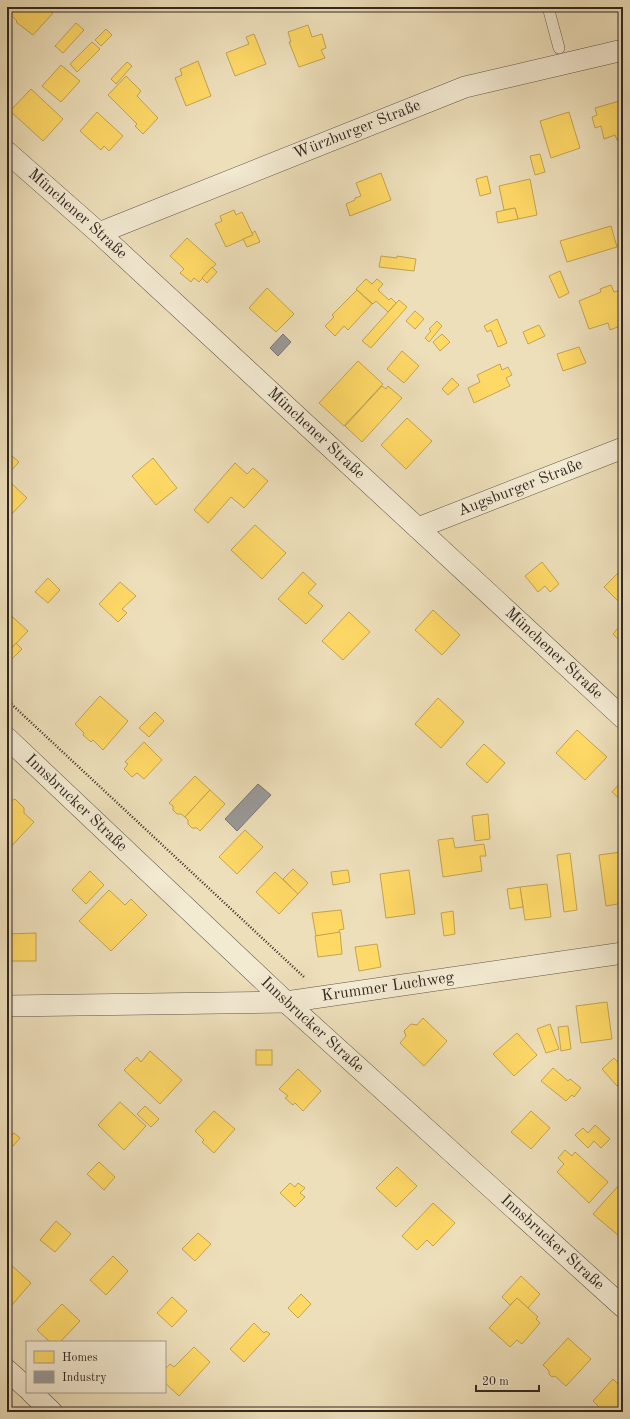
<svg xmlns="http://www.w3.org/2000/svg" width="630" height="1419" font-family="'Old Standard TT',serif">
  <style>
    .homes { fill: #ffd966; stroke: #c2a451 }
    .industry { fill: #999; stroke: #7a7775 }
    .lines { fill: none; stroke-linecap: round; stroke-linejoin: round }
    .service-casing { stroke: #615546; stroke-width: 12 }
    .minor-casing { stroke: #615546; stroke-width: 22 }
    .path { stroke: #322720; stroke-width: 2.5; stroke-dasharray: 1 2; stroke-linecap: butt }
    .service { stroke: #f3ead2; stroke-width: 11 }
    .minor { stroke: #f3ead2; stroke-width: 21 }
    .labels { text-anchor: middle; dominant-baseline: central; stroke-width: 4; stroke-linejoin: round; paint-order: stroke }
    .street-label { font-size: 16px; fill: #322720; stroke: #f3ead2 }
  </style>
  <rect width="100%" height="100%" fill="#eddfba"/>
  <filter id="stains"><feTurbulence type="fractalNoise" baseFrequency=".005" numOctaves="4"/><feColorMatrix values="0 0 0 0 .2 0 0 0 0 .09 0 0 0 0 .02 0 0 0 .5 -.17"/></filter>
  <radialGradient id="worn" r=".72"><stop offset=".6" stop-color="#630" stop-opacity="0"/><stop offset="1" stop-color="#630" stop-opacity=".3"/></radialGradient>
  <g class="homes">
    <path d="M 16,7 L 46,7 L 53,13 L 33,35 L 16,22 L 17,21 L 10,14 Z"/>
    <path d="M 76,23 L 84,30 L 63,53 L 55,46 Z"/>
    <path d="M 308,25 L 312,37 L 322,34 L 326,48 L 321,50 L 325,58 L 299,67 L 289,42 L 291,42 L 288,32 Z"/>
    <path d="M 106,29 L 112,35 L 101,46 L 95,40 Z"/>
    <path d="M 254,34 L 266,64 L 235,76 L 226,53 L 249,44 L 246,37 Z"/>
    <path d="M 92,42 L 100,49 L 77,72 L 70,64 Z"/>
    <path d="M 198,61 L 211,96 L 186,106 L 175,78 L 182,75 L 180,69 Z"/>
    <path d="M 127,62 L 132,66 L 116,84 L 111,79 Z"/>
    <path d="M 61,65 L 80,81 L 61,102 L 42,86 Z"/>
    <path d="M 126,76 L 141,91 L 137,96 L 158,118 L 143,134 L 135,126 L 137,124 L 108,95 Z"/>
    <path d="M 31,89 L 63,119 L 43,141 L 10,111 Z"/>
    <path d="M 623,100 L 623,138 L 617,140 L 615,135 L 604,139 L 601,126 L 595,128 L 592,117 L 597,115 L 595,108 Z"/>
    <path d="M 97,112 L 123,136 L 109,151 L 104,146 L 101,150 L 80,131 Z"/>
    <path d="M 569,112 L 580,148 L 551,158 L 540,121 Z"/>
    <path d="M 540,154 L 545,172 L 535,175 L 530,156 Z"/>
    <path d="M 381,173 L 391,200 L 350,216 L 346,204 L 355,200 L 355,198 L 361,196 L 356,183 Z"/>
    <path d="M 487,176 L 491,193 L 480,196 L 476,179 Z"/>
    <path d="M 530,179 L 537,215 L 518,219 L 515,208 L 504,210 L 499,186 Z"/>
    <path d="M 515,208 L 518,219 L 498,223 L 496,212 Z"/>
    <path d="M 234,210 L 236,215 L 242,212 L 253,235 L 226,247 L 215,224 L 222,221 L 220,216 Z"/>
    <path d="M 611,226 L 617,247 L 567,262 L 560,241 Z"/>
    <path d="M 255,231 L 260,242 L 247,247 L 243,239 L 253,235 L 252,233 Z"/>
    <path d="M 187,238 L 216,264 L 199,282 L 194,278 L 191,282 L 180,273 L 184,269 L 170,256 Z"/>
    <path d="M 381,256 L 397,258 L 397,256 L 416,259 L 414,271 L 379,267 Z"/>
    <path d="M 212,267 L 217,272 L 207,283 L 202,278 Z"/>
    <path d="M 560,271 L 569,293 L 559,298 L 549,276 Z"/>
    <path d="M 366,279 L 372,284 L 377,279 L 383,284 L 378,290 L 389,300 L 391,298 L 396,303 L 388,312 L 376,301 L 373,304 L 356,289 Z"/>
    <path d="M 611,285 L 614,292 L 621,290 L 623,296 L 623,318 L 618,320 L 620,326 L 610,330 L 608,323 L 589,329 L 579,301 L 601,292 L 600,289 Z"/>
    <path d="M 267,288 L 294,314 L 276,332 L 249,308 Z"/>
    <path d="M 357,290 L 372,304 L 348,330 L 344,326 L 335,336 L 325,326 L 334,317 L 332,315 Z"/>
    <path d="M 399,300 L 407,307 L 371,348 L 362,341 Z"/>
    <path d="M 415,311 L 424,319 L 415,329 L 406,321 Z"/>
    <path d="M 497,319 L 507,343 L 498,347 L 491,330 L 487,332 L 484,326 Z"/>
    <path d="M 437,321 L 442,326 L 429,342 L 425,338 L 431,331 L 429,329 Z"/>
    <path d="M 539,325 L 545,336 L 528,344 L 523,332 Z"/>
    <path d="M 442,334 L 450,342 L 440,351 L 433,342 Z"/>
    <path d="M 579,347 L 586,363 L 563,371 L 557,354 Z"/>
    <path d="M 402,351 L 419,366 L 404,383 L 387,369 Z"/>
    <path d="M 358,361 L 383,384 L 344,426 L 319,403 Z"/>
    <path d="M 500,364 L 502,370 L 508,367 L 512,375 L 506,378 L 510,386 L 474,403 L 468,388 L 480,382 L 477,375 Z"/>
    <path d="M 452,378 L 459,385 L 448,395 L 442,389 Z"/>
    <path d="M 382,386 L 386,389 L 388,386 L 402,398 L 362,442 L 345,426 Z"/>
    <path d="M 407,418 L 432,441 L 406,469 L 381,445 Z"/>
    <path d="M 7,452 L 19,462 L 7,475 Z"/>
    <path d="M 153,458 L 177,488 L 156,505 L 132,476 Z"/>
    <path d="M 235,463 L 247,474 L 253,468 L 268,481 L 244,508 L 231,497 L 208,523 L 194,510 Z"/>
    <path d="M 7,479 L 27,498 L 7,519 Z"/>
    <path d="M 255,525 L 286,553 L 262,579 L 231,550 Z"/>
    <path d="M 542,562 L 559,584 L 550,592 L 545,586 L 538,592 L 525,576 Z"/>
    <path d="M 623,568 L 623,606 L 604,587 Z"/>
    <path d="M 303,572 L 316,584 L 308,593 L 323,606 L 306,624 L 278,599 Z"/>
    <path d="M 48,578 L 60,590 L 48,603 L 35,592 Z"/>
    <path d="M 120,582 L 136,596 L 122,609 L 127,613 L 118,622 L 99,604 Z"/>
    <path d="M 433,610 L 460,635 L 442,655 L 415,630 Z"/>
    <path d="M 7,612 L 28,631 L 7,653 Z"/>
    <path d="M 349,612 L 370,632 L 343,660 L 322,641 Z"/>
    <path d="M 623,622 L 623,644 L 613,634 Z"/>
    <path d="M 16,643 L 22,649 L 10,661 L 7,659 L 7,653 Z"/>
    <path d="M 100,696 L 128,721 L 103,750 L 93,740 L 91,742 L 83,735 L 84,733 L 75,724 Z"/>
    <path d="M 438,698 L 464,722 L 441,748 L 415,724 Z"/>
    <path d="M 155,712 L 164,721 L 149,737 L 139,728 Z"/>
    <path d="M 577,730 L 607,757 L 585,780 L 556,753 Z"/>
    <path d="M 144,742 L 162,760 L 144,779 L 137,773 L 132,777 L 124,769 L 128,764 L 125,762 Z"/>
    <path d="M 484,744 L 505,763 L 487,783 L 466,764 Z"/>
    <path d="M 195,776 L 210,790 L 185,817 L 181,814 L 177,814 L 173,810 L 173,806 L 169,803 Z"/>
    <path d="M 623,780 L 623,802 L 612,792 Z"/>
    <path d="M 210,790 L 225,804 L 200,831 L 197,828 L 192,828 L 188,824 L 188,820 L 185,817 Z"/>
    <path d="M 7,797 L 11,801 L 15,799 L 24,808 L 24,813 L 34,822 L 7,851 Z"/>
    <path d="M 488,814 L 490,839 L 475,841 L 472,816 Z"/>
    <path d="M 245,830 L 263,847 L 237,874 L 219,857 Z"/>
    <path d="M 453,838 L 455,848 L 484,844 L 486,856 L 480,856 L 482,871 L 443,877 L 438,840 Z"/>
    <path d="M 621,852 L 622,859 L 623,858 L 623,903 L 606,906 L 599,855 Z"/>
    <path d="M 570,853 L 577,910 L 564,912 L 557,855 Z"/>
    <path d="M 293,869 L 308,883 L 298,894 L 283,879 Z"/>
    <path d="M 348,870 L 350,882 L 333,885 L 331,872 Z"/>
    <path d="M 409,870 L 415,914 L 386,918 L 380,874 Z"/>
    <path d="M 90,871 L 104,885 L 86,904 L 72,890 Z"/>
    <path d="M 275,872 L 298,894 L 279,914 L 256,892 Z"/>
    <path d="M 547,884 L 551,917 L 525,920 L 520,887 Z"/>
    <path d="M 520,887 L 523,907 L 510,909 L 507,889 Z"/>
    <path d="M 109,890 L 125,905 L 131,899 L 147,915 L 111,951 L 79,921 Z"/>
    <path d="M 341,910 L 344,929 L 339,930 L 339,933 L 316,936 L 312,913 Z"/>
    <path d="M 453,911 L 455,934 L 444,936 L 441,913 Z"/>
    <path d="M 340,932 L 342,954 L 318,957 L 315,936 Z"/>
    <path d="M 36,933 L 36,961 L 8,961 L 7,965 L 7,934 Z"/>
    <path d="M 377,944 L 381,967 L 359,971 L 355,947 Z"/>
    <path d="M 607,1002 L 612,1039 L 581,1043 L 576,1006 Z"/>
    <path d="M 423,1018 L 447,1041 L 424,1066 L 400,1043 L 406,1036 L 404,1031 L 411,1024 L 417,1025 Z"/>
    <path d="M 550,1024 L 559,1049 L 546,1053 L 537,1029 Z"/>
    <path d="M 568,1026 L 571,1049 L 561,1051 L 558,1027 Z"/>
    <path d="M 517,1033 L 537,1055 L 514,1076 L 493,1054 Z"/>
    <rect x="256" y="1050" width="16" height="15"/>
    <path d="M 150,1051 L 182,1080 L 160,1104 L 124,1070 L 137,1057 L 141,1062 Z"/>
    <path d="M 614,1058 L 622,1067 L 623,1066 L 623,1080 L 617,1086 L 602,1069 Z"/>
    <path d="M 553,1068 L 568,1081 L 570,1079 L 581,1088 L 574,1097 L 572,1095 L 566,1101 L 541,1081 Z"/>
    <path d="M 298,1069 L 321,1091 L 303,1111 L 295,1103 L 293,1105 L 285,1098 L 288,1096 L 279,1089 Z"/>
    <path d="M 120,1102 L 146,1126 L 124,1150 L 98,1125 Z"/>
    <path d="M 145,1106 L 159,1119 L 151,1127 L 137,1114 Z"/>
    <path d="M 214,1111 L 235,1129 L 214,1153 L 202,1142 L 204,1140 L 195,1131 Z"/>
    <path d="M 531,1111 L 550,1128 L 531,1149 L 511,1132 Z"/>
    <path d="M 595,1125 L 610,1139 L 601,1148 L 594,1141 L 588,1148 L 575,1135 L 583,1128 L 588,1133 Z"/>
    <path d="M 7,1132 L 11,1136 L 14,1133 L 20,1138 L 13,1146 L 7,1141 Z"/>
    <path d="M 565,1150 L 572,1156 L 575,1152 L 608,1182 L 589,1203 L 557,1172 L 564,1164 L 558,1158 Z"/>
    <path d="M 99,1162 L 115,1177 L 104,1190 L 87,1174 Z"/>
    <path d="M 397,1167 L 417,1186 L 396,1207 L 376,1188 Z"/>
    <path d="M 290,1183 L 295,1187 L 298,1183 L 305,1188 L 300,1193 L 305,1197 L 295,1207 L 280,1193 Z"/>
    <path d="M 620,1184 L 623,1187 L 623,1231 L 619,1236 L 593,1214 Z"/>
    <path d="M 433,1203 L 455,1223 L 433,1246 L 427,1240 L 417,1250 L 402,1236 Z"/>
    <path d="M 56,1221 L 71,1234 L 55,1252 L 40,1240 Z"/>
    <path d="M 198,1233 L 211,1244 L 195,1261 L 182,1249 Z"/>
    <path d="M 113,1256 L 128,1271 L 106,1295 L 90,1280 Z"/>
    <path d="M 9,1263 L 31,1283 L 11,1306 L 7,1302 L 7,1265 Z"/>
    <path d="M 521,1276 L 540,1294 L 528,1308 L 517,1298 L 510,1305 L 502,1297 Z"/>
    <path d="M 301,1294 L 311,1304 L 298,1318 L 288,1308 Z"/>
    <path d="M 172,1297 L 187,1311 L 172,1327 L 157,1313 Z"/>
    <path d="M 517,1298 L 538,1317 L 536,1319 L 540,1323 L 522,1344 L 517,1340 L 510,1347 L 489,1328 Z"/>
    <path d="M 62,1304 L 80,1321 L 60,1342 L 50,1342 L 37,1330 Z"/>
    <path d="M 254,1323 L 264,1333 L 266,1331 L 270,1334 L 244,1362 L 230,1349 Z"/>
    <path d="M 568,1338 L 591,1359 L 566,1386 L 555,1376 L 552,1377 L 549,1374 L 549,1371 L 543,1365 Z"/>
    <path d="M 194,1347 L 210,1362 L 179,1396 L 165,1383 L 165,1369 L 170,1364 L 174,1367 Z"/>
    <path d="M 613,1379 L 620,1386 L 623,1383 L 623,1412 L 604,1412 L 593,1401 Z"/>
  </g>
  <g class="industry">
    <path d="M 283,334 L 291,342 L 278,356 L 270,348 Z"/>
    <path d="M 258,784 L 271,795 L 237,831 L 225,819 Z"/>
  </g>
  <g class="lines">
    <defs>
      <path id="service" d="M 548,7 L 559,48"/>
      <g id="minor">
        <path id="s1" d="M 7,152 L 99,233 L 623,718"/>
        <path id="s2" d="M 99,233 L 465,87 L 623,50"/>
        <path id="s3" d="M 418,528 L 623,448"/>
        <path id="s4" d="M 7,738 L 286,1002 L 623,1307"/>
        <path id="s5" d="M 7,1006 L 286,1002 L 623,953"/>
        <path d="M 7,1370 L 27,1388"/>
        <path d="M 31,1392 L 52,1412"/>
      </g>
    </defs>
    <use href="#service" class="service-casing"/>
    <use href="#minor" class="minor-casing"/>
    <path class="path" d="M 7,700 L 305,978"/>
    <use href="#service" class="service"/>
    <use href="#minor" class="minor"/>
  </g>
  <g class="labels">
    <g class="street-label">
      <text stroke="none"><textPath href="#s2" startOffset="278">Würzburger Straße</textPath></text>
      <text stroke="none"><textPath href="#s1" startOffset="94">Münchener Straße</textPath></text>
      <text stroke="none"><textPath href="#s1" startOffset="418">Münchener Straße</textPath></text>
      <text stroke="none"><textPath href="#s3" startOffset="110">Augsburger Straße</textPath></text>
      <text stroke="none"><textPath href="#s1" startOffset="742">Münchener Straße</textPath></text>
      <text stroke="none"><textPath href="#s4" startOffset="95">Innsbrucker Straße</textPath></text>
      <text stroke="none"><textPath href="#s5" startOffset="382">Krummer Luchweg</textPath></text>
      <text stroke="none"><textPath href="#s4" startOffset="419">Innsbrucker Straße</textPath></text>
      <text stroke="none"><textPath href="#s4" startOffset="743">Innsbrucker Straße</textPath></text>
    </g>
  </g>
  <rect width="630" height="1419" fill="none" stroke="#eddfba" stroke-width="24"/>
  <rect x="8" y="8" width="614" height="1403" fill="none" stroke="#322720" stroke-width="2"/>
  <rect x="12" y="12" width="606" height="1395" fill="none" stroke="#322720"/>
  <rect x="26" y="1341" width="140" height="52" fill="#f3ead2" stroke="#a69c8b"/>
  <rect x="34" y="1351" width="20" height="12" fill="#ffd966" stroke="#a69c8b"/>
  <text x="62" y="1361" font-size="12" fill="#322720">Homes</text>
  <rect x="34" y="1371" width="20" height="12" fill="#999999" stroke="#a69c8b"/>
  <text x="62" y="1381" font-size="12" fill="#322720">Industry</text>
  <path d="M476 1385v6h63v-6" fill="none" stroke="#322720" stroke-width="2"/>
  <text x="482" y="1385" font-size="12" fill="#322720" stroke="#f3ead2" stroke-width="3" paint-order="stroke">20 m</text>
  <rect width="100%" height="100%" filter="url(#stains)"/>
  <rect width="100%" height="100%" fill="url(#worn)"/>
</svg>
